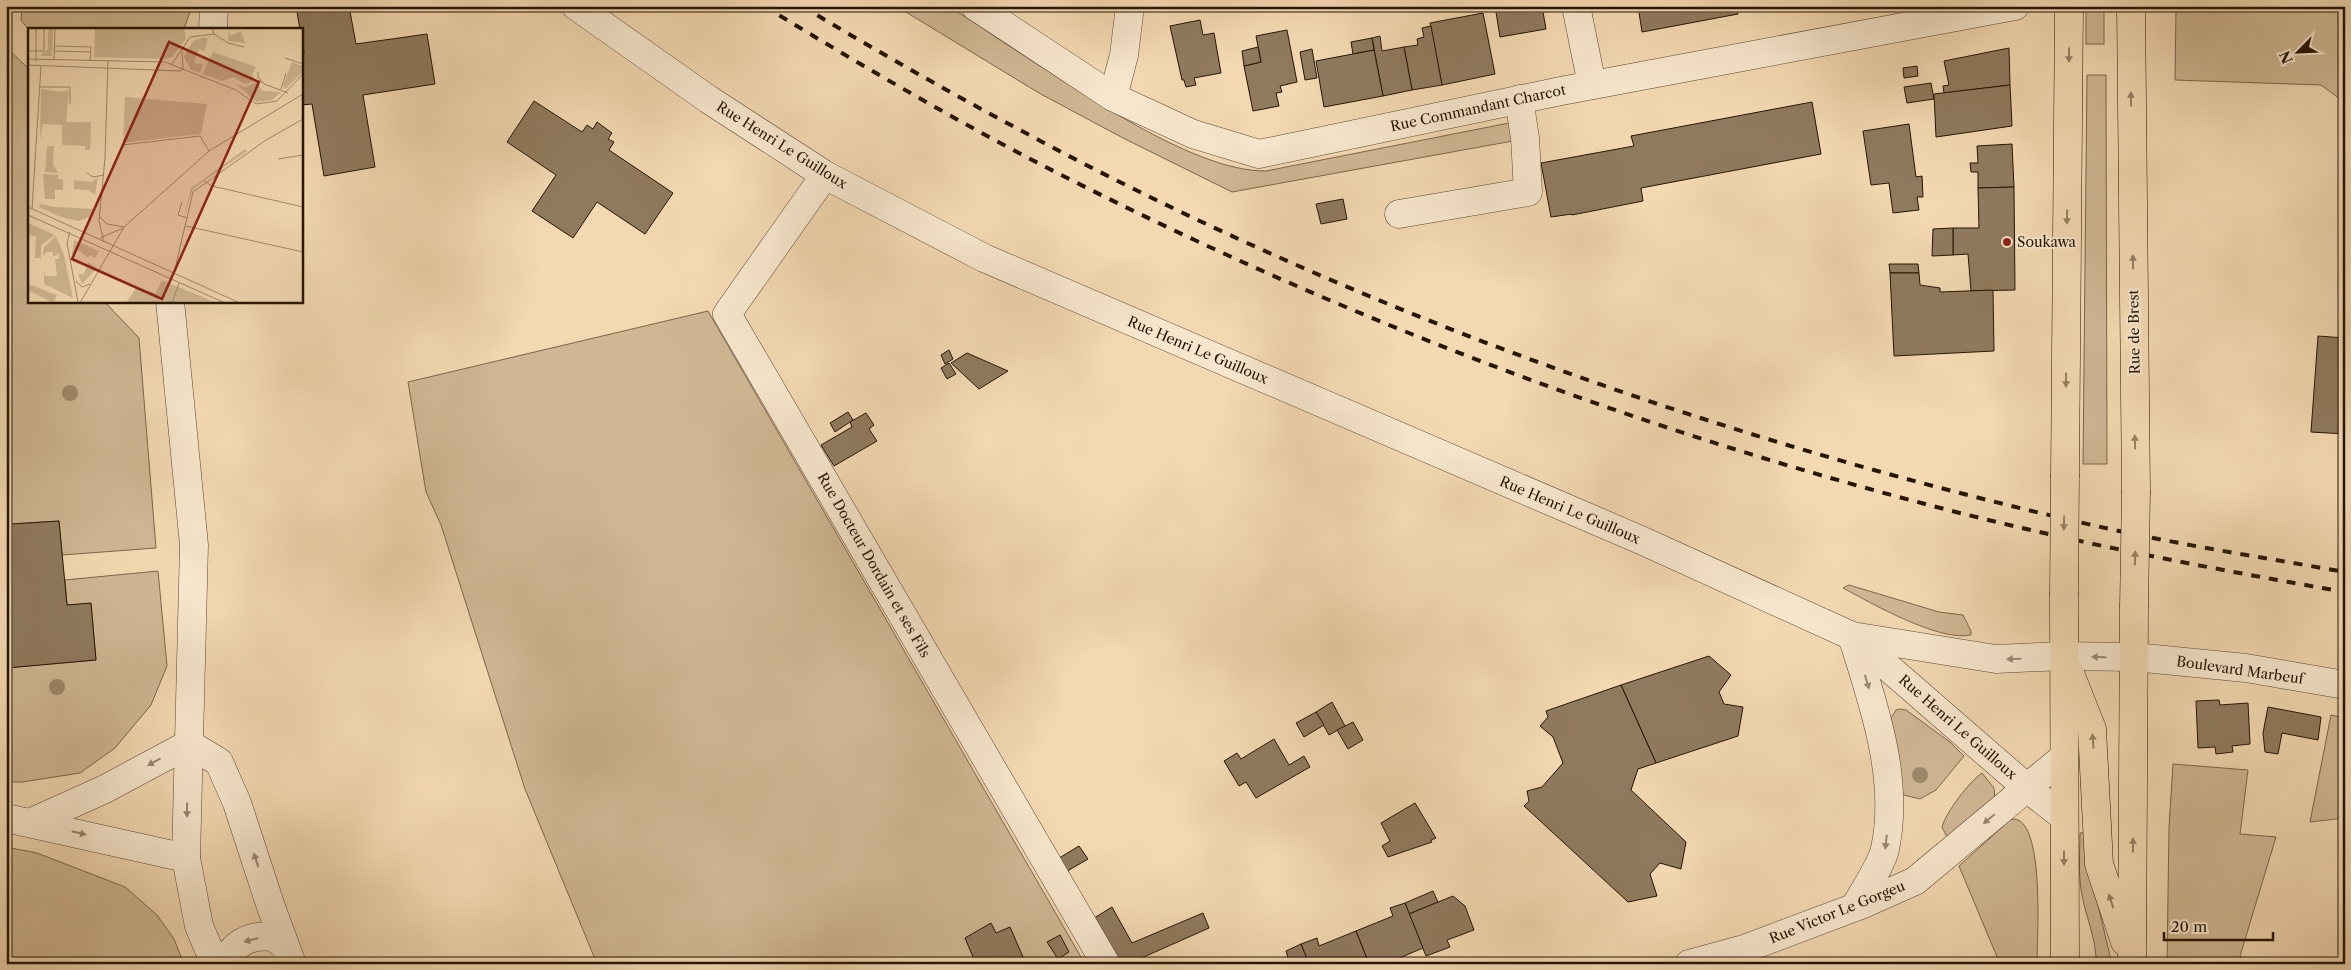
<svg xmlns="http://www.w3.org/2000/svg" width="2351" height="970" font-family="'Libre Caslon Text',serif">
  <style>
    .green { fill: #d0b794; stroke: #7a664c }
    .building { fill: #907a5e; stroke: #251504 }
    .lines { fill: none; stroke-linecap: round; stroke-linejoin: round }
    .minor-casing { stroke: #584630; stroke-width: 29 }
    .major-casing { stroke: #251504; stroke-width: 29 }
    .minor { stroke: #f7e6cd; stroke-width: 28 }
    .major { stroke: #f3d8b2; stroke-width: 28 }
    .rail { stroke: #251504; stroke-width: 4; stroke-dasharray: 9 9; stroke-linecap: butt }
    .major-bridge-casing { stroke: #251504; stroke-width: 29; stroke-linecap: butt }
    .major-bridge { stroke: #f3d8b2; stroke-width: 28 }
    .tree { fill: #9e886a }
    .oneway { fill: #968064 }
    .oneway2 { fill: #988873 }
    .poi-dot { fill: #8f2418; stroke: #f7e6cd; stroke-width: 2 }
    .labels { text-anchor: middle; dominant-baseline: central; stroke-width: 4; stroke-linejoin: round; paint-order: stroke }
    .street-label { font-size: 14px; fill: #251504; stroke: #f7e6cd }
    .poi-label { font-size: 14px; fill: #251504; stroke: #f7e6cd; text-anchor: start }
    .inset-road { fill: none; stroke: #a18a6c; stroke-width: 1 }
    .view { fill: #8f2418; fill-opacity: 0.15; stroke: #8f2418; stroke-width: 2.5 }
    .inset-edge { fill: none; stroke: #251504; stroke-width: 2.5 }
  </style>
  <rect width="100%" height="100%" fill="#f3d8b2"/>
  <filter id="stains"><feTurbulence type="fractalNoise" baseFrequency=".004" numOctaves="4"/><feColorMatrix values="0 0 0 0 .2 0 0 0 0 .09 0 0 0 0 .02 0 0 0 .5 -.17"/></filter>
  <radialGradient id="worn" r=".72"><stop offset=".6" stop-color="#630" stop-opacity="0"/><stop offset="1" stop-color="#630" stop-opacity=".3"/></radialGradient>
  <g class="green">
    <path d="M 22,6 L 192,6 L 184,29 L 29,30 L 21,20 Z"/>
    <path d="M 896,6 C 911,6 931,3 945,6 C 956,9 992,35 1003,42 C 1068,83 1191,172 1266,171 L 1514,122 L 1518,140 L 1232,192 L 1123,138 L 1039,93 Z"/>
    <rect x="2086" y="6" width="18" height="38"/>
    <path d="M 2176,6 L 2345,6 L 2345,136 L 2340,99 L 2321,85 L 2175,80 Z"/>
    <path d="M 6,47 L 29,69 L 29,301 L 104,301 L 139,338 L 156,548 L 62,555 L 59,521 L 12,524 L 12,529 L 6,530 Z"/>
    <path d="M 2087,75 L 2106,75 L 2107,464 L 2083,464 Z"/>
    <path d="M 708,311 L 1085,964 L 597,964 L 525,789 L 441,525 L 426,492 L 408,382 Z"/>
    <path d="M 158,571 L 167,666 L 151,705 L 115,748 L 80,773 L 22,782 L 6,782 L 6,668 L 96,660 L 91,604 L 67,605 L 65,580 Z"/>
    <path d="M 1849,585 L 1939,612 L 1963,615 L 1971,631 L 1971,635 C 1939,642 1871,603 1843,588 Z"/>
    <path d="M 1900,709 L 1906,710 L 1950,742 L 1964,756 L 1936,790 L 1920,799 L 1900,794 L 1899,756 L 1891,718 L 1896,710 Z"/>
    <path d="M 2331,715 L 2345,718 L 2345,818 L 2310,822 Z"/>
    <path d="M 2173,764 L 2248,770 L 2240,834 L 2276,837 L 2240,956 L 2245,964 L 2167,964 L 2169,828 Z"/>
    <path d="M 1982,773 L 1994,788 L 1995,798 L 1948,839 L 1942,827 C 1946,812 1970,781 1982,773 Z"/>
    <path d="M 2015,819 C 2045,824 2037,939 2037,964 L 2000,964 L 1959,866 L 2010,820 Z"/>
    <path d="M 2089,832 L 2090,872 L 2112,964 L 2096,964 C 2097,940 2086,918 2082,895 C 2078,875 2080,853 2080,833 Z"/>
    <path d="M 6,847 L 37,853 L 125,887 L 157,915 L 174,939 L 184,964 L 6,964 Z"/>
  </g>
  <g class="building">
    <path d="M 296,6 L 349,6 L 356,44 L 427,34 L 435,84 L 363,95 L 375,167 L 324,176 L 312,104 L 301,105 L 301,53 L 304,53 Z"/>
    <path d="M 1486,6 L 1542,6 L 1546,29 L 1500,37 L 1495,6 L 1487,8 Z"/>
    <path d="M 1638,6 L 1737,6 L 1738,14 L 1642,32 Z"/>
    <path d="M 1483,13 L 1495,74 L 1442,85 L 1430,23 Z"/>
    <path d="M 1200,20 L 1203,35 L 1214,33 L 1221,73 L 1194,78 L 1196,85 L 1186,87 L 1184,80 L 1182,80 L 1170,26 Z"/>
    <path d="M 1431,26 L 1442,85 L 1412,90 L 1404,47 L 1418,45 L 1417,39 L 1424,37 L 1422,28 Z"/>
    <path d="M 1287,30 L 1297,82 L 1280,86 L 1282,92 L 1276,93 L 1279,106 L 1253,111 L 1244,66 L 1261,62 L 1256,36 Z"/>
    <path d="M 1380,36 L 1382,51 L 1404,47 L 1412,90 L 1383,96 L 1372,38 Z"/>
    <path d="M 1372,38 L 1374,50 L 1353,54 L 1351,42 Z"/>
    <path d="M 1258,47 L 1261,62 L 1244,66 L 1242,51 Z"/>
    <path d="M 2009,48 L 2010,85 L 1944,93 L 1943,86 L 1949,85 L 1944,61 Z"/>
    <path d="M 1312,49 L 1317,78 L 1305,80 L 1300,52 Z"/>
    <path d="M 1374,50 L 1383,96 L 1324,107 L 1316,61 Z"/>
    <path d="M 1917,66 L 1918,76 L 1904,78 L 1903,68 Z"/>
    <path d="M 1931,83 L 1934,99 L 1907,103 L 1904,87 Z"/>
    <path d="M 2010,85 L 2012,126 L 1936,137 L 1934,94 Z"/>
    <path d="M 534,101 L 582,132 L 587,125 L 593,129 L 597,122 L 612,133 L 608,139 L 614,142 L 609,150 L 673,193 L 645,234 L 597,202 L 573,238 L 532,211 L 556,175 L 507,142 Z"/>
    <path d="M 1812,102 L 1821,154 L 1641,188 L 1643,201 L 1572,215 L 1572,214 L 1551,217 L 1541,163 L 1634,146 L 1631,136 Z"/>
    <path d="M 1909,124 L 1916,177 L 1922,176 L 1923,197 L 1917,197 L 1919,210 L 1893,213 L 1889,183 L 1871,185 L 1863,131 Z"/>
    <path d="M 2012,144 L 2014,187 L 1978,188 L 1978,172 L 1971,172 L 1970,163 L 1978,163 L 1977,146 Z"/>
    <path d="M 2014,187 L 2015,290 L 1971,291 L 1968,254 L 1953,255 L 1953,228 L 1979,228 L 1978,188 Z"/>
    <path d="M 1343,199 L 1347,219 L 1321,224 L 1316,204 Z"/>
    <path d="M 1953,228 L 1953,255 L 1932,256 L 1933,229 Z"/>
    <path d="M 1889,264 L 1918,264 L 1919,273 L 1890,273 Z"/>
    <path d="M 1890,273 L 1919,273 L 1920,285 L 1940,288 L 1940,292 L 1993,290 L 1994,351 L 1894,356 Z"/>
    <path d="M 2318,336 L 2345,338 L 2345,434 L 2311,432 Z"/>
    <path d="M 949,350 L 953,359 L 945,364 L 941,355 Z"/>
    <path d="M 967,353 L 1008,371 L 979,389 L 951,363 Z"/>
    <path d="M 949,363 L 956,374 L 947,379 L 941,368 Z"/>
    <path d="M 848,412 L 853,420 L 835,432 L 830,423 Z"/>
    <path d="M 866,413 L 874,425 L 869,429 L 877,441 L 834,466 L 821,445 L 852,427 L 850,422 Z"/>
    <path d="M 59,521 L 67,605 L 91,603 L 96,660 L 6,668 L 6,530 L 12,529 L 11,524 Z"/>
    <path d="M 1709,656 L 1731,675 L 1719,692 L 1724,704 L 1743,707 L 1738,736 L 1656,763 L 1621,685 Z"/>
    <path d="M 1621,685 L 1656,763 L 1638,769 L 1631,790 L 1686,842 L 1681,869 L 1660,863 L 1650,874 L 1657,896 L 1628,902 L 1524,806 L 1529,801 L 1527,791 L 1542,787 L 1563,763 L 1553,737 L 1540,726 L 1548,717 L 1546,711 Z"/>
    <path d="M 2219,700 L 2220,705 L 2248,703 L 2250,744 L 2232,746 L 2233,752 L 2216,754 L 2215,747 L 2198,748 L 2196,701 Z"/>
    <path d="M 1332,702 L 1345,726 L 1329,735 L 1316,712 Z"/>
    <path d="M 2268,707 L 2321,717 L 2318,740 L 2282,733 L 2278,754 L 2265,752 L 2263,733 Z"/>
    <path d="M 1316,712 L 1324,725 L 1304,737 L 1296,723 Z"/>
    <path d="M 1353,722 L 1363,740 L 1348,749 L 1337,730 Z"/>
    <path d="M 1274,739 L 1289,765 L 1304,756 L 1310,767 L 1256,798 L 1246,782 L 1239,786 L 1224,761 L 1237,753 L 1241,759 Z"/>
    <path d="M 1415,803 L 1436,838 L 1431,840 L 1432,842 L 1388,857 L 1382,846 L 1390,841 L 1381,823 Z"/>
    <path d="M 1079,846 L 1088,859 L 1064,873 L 1056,860 Z"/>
    <path d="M 1433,891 L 1438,902 L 1409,914 L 1405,903 Z"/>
    <path d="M 1453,896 L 1465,906 L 1474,930 L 1447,940 L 1450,947 L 1426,956 L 1409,914 Z"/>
    <path d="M 1405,903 L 1423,948 L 1397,959 L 1399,964 L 1369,964 L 1356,931 L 1393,916 L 1390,908 Z"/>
    <path d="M 1112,907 L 1132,943 L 1203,913 L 1209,928 L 1128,964 L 1117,964 L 1091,920 Z"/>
    <path d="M 991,923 L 996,933 L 1010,927 L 1026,964 L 976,964 L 965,938 Z"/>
    <path d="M 1356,931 L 1369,964 L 1309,964 L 1301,944 L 1317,938 L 1319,946 Z"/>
    <path d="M 1060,935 L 1069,952 L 1058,959 L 1047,942 Z"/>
    <path d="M 1301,944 L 1309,964 L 1275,964 L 1288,958 L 1286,951 Z"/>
  </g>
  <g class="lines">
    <defs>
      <g id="minor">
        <path d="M 576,6 L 708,99 L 825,175 L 984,258 L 1643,541 L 1852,636 L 1996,659 L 2063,656 L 2134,657 L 2246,668 L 2345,685"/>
        <path d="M 975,6 L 1113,97 L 1193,134 L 1259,154 L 1561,91 L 2015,6"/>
        <path d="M 1576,6 L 1592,85"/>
        <path d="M 213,29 L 214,6"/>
        <path d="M 1113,97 L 1124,55 L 1130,6"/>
        <path d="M 825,175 L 727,314 L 1106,964"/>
        <path d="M 1399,214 L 1528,192 L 1525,138 L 1519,99"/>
        <path d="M 170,301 L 194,545 L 186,858 L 199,926 L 215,964"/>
        <path d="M 1852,636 C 1873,703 1900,778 1885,849 C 1882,864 1863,892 1855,907"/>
        <path d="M 1852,636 L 2027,788 L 2064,817"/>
        <path d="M 6,818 L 186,858"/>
        <path d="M 32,822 L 105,789 L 189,744 L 219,762 L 237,803 L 271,907 L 292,964"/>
        <path d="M 226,964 C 231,944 251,934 271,937 C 276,938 281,943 285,945"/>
        <path d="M 1689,964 L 1744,949 L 1861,905 L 1915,881 L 2064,757"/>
      </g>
      <g id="major">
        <path d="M 2131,6 L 2136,491"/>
        <path d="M 2065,474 L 2069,6"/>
        <path d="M 2064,595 L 2065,964"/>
        <path d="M 2069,671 L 2092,729 L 2099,864 L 2125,942"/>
        <path d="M 2132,964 L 2134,607"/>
      </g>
    </defs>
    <use href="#minor" class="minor-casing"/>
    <use href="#major" class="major-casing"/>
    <use href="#minor" class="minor"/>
    <use href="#major" class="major"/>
    <g class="rail">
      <path d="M 764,6 C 854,61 944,114 1038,163 C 1328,313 1636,430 1952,511 C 2082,544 2213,569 2345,592"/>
      <path d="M 802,6 C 883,55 965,101 1048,145 C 1375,318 1731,443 2092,525 C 2175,544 2260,557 2345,572"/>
    </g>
    <defs>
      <g id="major-bridge">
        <path d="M 2064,595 L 2065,474"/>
        <path d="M 2134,607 L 2136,491"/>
      </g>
    </defs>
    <use href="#major-bridge" class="major-bridge-casing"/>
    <use href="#major-bridge" class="major-bridge"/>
  </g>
  <g class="tree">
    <circle cx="70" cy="393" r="8"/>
    <circle cx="57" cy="687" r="8"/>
    <circle cx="1920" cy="775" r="8"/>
  </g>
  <defs><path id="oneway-solid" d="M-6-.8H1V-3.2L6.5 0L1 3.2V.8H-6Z" transform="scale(1.25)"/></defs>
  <g class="oneway">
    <use href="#oneway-solid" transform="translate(2069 55) rotate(91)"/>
    <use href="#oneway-solid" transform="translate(2131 99) rotate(-91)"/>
    <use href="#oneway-solid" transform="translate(2067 217) rotate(91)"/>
    <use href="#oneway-solid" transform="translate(2133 262) rotate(-91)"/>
    <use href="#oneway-solid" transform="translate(2066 380) rotate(90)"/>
    <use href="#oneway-solid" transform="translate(2135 442) rotate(-91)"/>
    <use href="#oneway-solid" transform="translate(2064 523) rotate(91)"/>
    <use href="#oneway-solid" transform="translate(2135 558) rotate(-89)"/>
    <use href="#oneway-solid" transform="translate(2093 741) rotate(-94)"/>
    <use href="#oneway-solid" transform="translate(2133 845) rotate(-90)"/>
    <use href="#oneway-solid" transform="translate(2064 858) rotate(90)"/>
    <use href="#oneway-solid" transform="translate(2111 901) rotate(-108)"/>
  </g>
  <g class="oneway2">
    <use href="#oneway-solid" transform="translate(2099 657) rotate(-179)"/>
    <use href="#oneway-solid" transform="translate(2014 659) rotate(178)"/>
    <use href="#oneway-solid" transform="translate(1867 682) rotate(73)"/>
    <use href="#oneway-solid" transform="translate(154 762) rotate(151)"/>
    <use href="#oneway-solid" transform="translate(187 810) rotate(91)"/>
    <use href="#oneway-solid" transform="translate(1989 819) rotate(140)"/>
    <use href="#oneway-solid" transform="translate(79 833) rotate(13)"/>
    <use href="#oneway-solid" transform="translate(1886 842) rotate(96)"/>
    <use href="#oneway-solid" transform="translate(256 860) rotate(-108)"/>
    <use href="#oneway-solid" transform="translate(251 940) rotate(165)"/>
  </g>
  <circle class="poi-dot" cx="2007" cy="242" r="5"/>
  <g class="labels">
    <g class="street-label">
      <text transform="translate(1478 108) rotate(-12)">Rue Commandant Charcot</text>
      <text transform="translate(782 145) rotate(32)">Rue Henri Le Guilloux</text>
      <text transform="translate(2134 332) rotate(-91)">Rue de Brest</text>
      <text transform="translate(1198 350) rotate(23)">Rue Henri Le Guilloux</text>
      <text transform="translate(1570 510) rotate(23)">Rue Henri Le Guilloux</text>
      <text transform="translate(874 565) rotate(60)">Rue Docteur Dordain et ses Fils</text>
      <text transform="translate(2240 670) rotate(8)">Boulevard Marbeuf</text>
      <text transform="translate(1958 727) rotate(41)">Rue Henri Le Guilloux</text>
      <text transform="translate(1837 912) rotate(-22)">Rue Victor Le Gorgeu</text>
    </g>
    <g class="poi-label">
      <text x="2017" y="242">Soukawa</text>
    </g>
  </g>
  <g transform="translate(28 28)">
    <rect width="275" height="275" fill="#f3d8b2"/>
    <path d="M 20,0 L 25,0 L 24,28 L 12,28 L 20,21 ZM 67,0 L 156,0 L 158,11 L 144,29 L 137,31 L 66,29 ZM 201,1 L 202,8 L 213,3 L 217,15 L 200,13 ZM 176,9 L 180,11 L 176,23 L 171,21 L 166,35 L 175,36 L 172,45 L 163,42 L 156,29 L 165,13 ZM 185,24 L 228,39 L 224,47 L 227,52 L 217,56 L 205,49 L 194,53 L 174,46 ZM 264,34 L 275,38 L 275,44 L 257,61 L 255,57 ZM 207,55 L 217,59 L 228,55 L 235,63 L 253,64 L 244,72 L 228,74 ZM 13,61 L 33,64 L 41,62 L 38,94 L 63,94 L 62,122 L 57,122 L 57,118 L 34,117 L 34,97 L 15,96 L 12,112 ZM 97,69 L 179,76 L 173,106 L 95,115 ZM 19,118 L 26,118 L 25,136 L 30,145 L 17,144 ZM 217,121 L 219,123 L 165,161 L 156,188 L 163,160 ZM 15,146 L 30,147 L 30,151 L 35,152 L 35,162 L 27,162 L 27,171 L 17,171 ZM 70,149 L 67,167 L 60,162 L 46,161 L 46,152 L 64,154 ZM 13,176 L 27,179 L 65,181 L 61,189 L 51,193 L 33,189 L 11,179 ZM 0,195 L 27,207 L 13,217 L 13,230 L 7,230 L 8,208 L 0,207 ZM 28,208 L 36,227 L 45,270 L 16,256 L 16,242 L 17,248 L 29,248 L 27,231 L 31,231 L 31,225 L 25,229 L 25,224 L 18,224 L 15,229 L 16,219 ZM 46,212 L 71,223 L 67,230 L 62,227 L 60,230 L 50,222 L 44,226 ZM 60,234 L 69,240 L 54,256 L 50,246 L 56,246 ZM 134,252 L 148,258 L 184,273 L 98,275 L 108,260 L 128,265 ZM 0,256 L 29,267 L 25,275 L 0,262 Z" fill="#d0b794"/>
    <path class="inset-road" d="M 8,0 L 8,34M 186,6 L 200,15 L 216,19M 27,18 L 63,19 L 62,33M 0,23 L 16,23 L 16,0M 26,23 L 62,24M 257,30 L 275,36M 0,31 L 137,34 L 208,62 L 228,76 L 249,73 L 275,46M 26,32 L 27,0M 144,36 L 162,9 L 186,6 L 184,0M 0,37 L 152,43 L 155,41 L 154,23M 230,44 L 230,49 L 236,56 L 260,65M 12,59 L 42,59 L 42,76M 253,61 L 258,45M 94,117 L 172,108 L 181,123M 250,131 L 275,127M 59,145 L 65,149 L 76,147M 176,153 L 184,158 L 275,179M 154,174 L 150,187 L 159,190M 0,179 L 212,275M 4,181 L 13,38M 0,187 L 197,275M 71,188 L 79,196 L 96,199M 158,198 L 275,224M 42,204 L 39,215 L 50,274M 72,210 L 95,200M 76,214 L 71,193 L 77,130 L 80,33M 146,245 L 165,164 L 238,112 L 275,91M 48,253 L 54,259 L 62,256M 52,275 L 96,199 L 181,123 L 275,66M 144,275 L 151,255"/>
    <path class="view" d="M 141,14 L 231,54 L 134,271 L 44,231 Z"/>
    <rect width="275" height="275" class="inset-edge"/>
  </g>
  <rect width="2351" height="970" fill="none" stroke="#f3d8b2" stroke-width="25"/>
  <rect x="8" y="8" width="2336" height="955" fill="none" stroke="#251504" stroke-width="2.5"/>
  <rect x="12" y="12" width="2326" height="945" fill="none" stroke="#251504"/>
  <g transform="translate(2298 52) rotate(246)" stroke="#f7e6cd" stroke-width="4" paint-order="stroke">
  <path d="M0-4L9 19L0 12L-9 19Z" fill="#251504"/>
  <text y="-8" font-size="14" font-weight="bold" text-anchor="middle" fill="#251504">N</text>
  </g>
  <path d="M2164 932v8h109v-8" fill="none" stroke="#251504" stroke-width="2.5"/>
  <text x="2171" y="932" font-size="15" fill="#251504" stroke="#f7e6cd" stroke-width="4" paint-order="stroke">20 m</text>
  <rect width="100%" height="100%" filter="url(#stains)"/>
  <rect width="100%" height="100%" fill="url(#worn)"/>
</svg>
